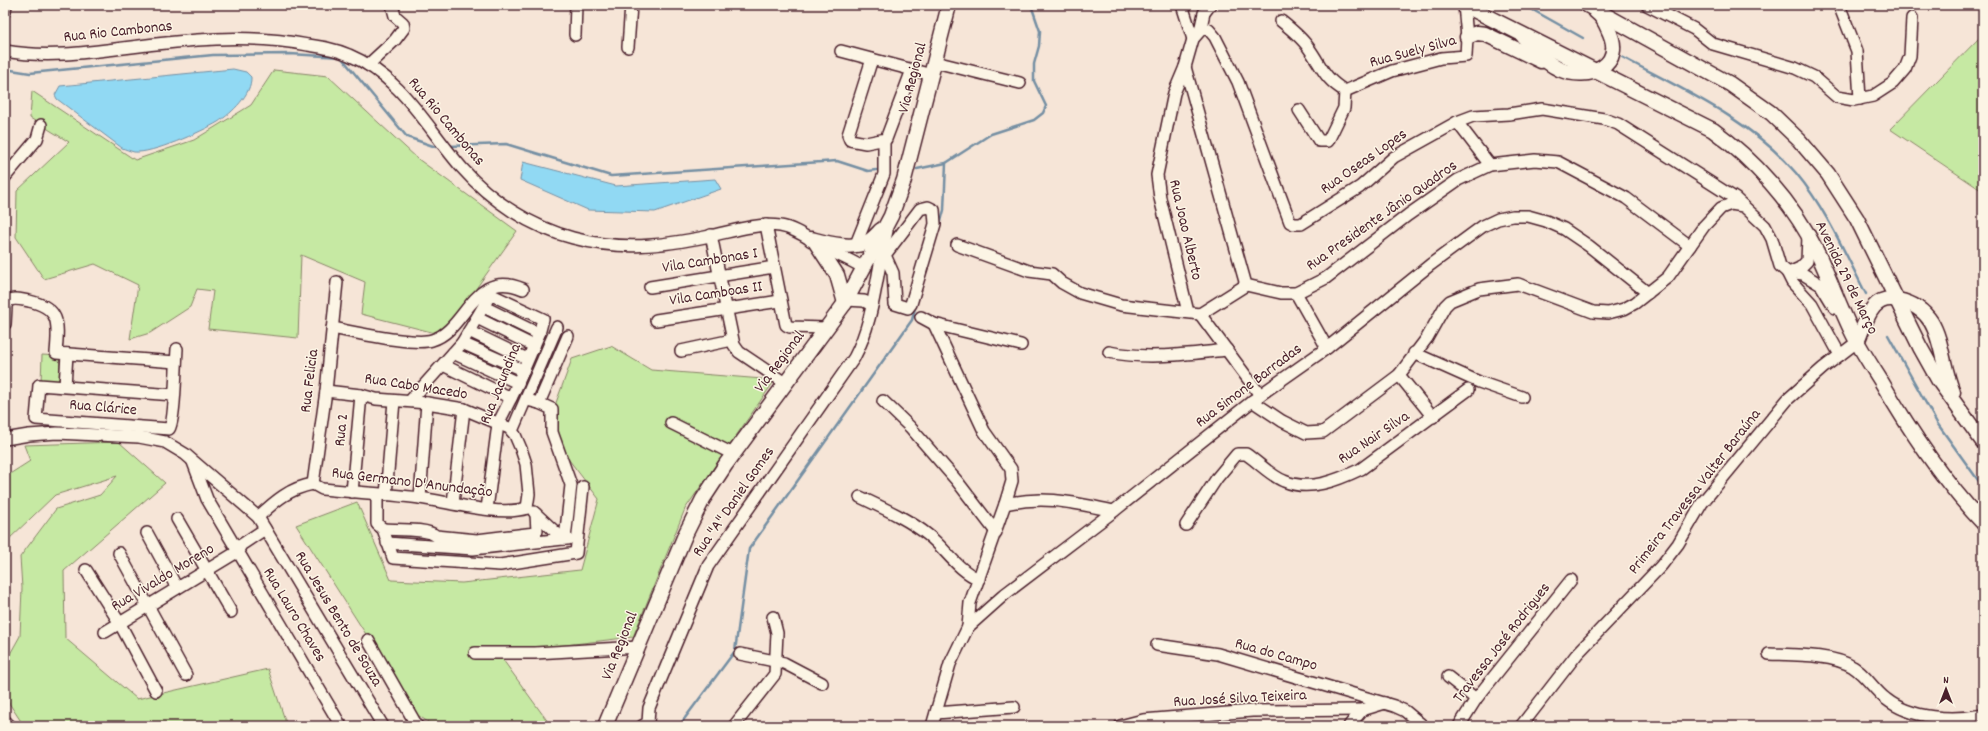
<svg xmlns="http://www.w3.org/2000/svg" width="1988" height="731" font-family="Dekko,sans-serif">
  <style>
    .green { fill: #c6e9a3; stroke: #888467 }
    .water { fill: #91d9f3; stroke: #758fa3 }
    .lines { fill: none; stroke-linecap: round; stroke-linejoin: round }
    .stream { stroke: #758fa3; stroke-width: 2.5 }
    .minor-casing { stroke: #4a1f2b; stroke-width: 14 }
    .major-casing { stroke: #4a1f2b; stroke-width: 17 }
    .minor { stroke: #fcf5e5; stroke-width: 11 }
    .major { stroke: #fcf5e5; stroke-width: 14 }
    .labels { text-anchor: middle; dominant-baseline: central; stroke-width: 3; stroke-linejoin: round; paint-order: stroke }
    .street-label { font-size: 16px; fill: #4a1f2b; stroke: #fcf5e5 }
  </style>
  <rect width="100%" height="100%" fill="#f6e5d7"/>
  <filter id="ink" filterUnits="userSpaceOnUse"><feTurbulence type="fractalNoise" baseFrequency=".025" numOctaves="2"/><feDisplacementMap in="SourceGraphic" scale="8" xChannelSelector="R" yChannelSelector="G"/><feConvolveMatrix kernelMatrix="1 2 1 2 8 2 1 2 1" color-interpolation-filters="sRGB"/></filter>
  <g filter="url(#ink)">
    <g class="green">
      <path d="M 1983,34 L 1983,188 L 1981,190 L 1890,129 Z"/>
      <path d="M 274,70 L 328,76 L 418,159 L 517,231 L 443,335 L 361,314 L 365,282 L 301,255 L 298,338 L 208,329 L 213,291 L 197,289 L 190,307 L 150,333 L 130,339 L 138,285 L 95,264 L 44,279 L 16,237 L 17,191 L 69,142 L 30,118 L 32,91 L 135,160 L 194,140 L 251,105 Z"/>
      <path d="M 611,346 L 651,370 L 775,380 L 685,509 L 633,637 L 498,653 L 551,726 L 434,726 L 410,710 L 369,639 L 296,525 L 357,502 L 391,580 L 462,583 L 580,570 L 599,499 L 546,430 L 572,359 Z"/>
      <path d="M 42,355 L 60,356 L 59,383 L 41,382 Z"/>
      <path d="M 119,442 L 165,483 L 64,571 L 65,638 L 137,699 L 268,669 L 287,726 L 24,726 L 5,697 L 5,663 L 20,636 L 22,588 L 20,557 L 56,509 L 100,495 L 117,476 L 55,495 L 8,540 L 5,546 L 5,477 L 30,461 L 24,445 Z"/>
    </g>
    <g class="water">
      <path d="M 233,69 L 246,72 L 251,77 C 252,94 232,113 218,122 C 201,132 152,154 134,152 C 130,151 125,149 122,148 L 57,99 L 55,95 L 60,86 Z"/>
      <path d="M 523,162 L 616,186 L 715,179 L 721,189 L 655,212 L 588,210 L 520,180 Z"/>
    </g>
    <g class="lines">
      <g class="stream">
        <path d="M 1524,5 L 1583,38"/>
        <path d="M 1622,57 C 1683,90 1750,119 1796,173 C 1826,209 1845,253 1866,294"/>
        <path d="M 5,69 L 30,73 L 213,55 L 290,54 L 341,57 L 407,137 L 436,147 L 440,147"/>
        <path d="M 449,146 L 506,144 L 611,176 L 837,161 L 868,171 L 876,170"/>
        <path d="M 917,169 L 946,163 L 991,134 L 1034,120 L 1043,113 L 1046,106 L 1034,81 L 1034,64 L 1039,46 L 1040,31 L 1031,5"/>
        <path d="M 940,225 L 944,210 L 946,163"/>
        <path d="M 1888,335 L 1937,423 L 1983,487"/>
        <path d="M 679,726 L 735,651 L 749,549 L 912,320 L 916,304"/>
      </g>
      <defs>
        <g id="minor">
          <path d="M 1182,5 L 1193,39"/>
          <path d="M 1647,5 L 1694,29 L 1713,44 L 1795,68 L 1814,77 L 1837,97 L 1854,100 L 1873,96 L 1893,83 L 1905,69 L 1910,56 L 1912,18"/>
          <path d="M 1839,5 L 1857,51 L 1860,99"/>
          <path d="M 5,11 L 6,5"/>
          <path d="M 1281,21 C 1291,29 1301,37 1308,47 C 1322,66 1323,78 1345,91"/>
          <path d="M 1202,26 L 1209,30 L 1215,37 L 1238,82 L 1290,222 L 1294,224 L 1301,224 L 1360,187 L 1394,157 L 1457,122 L 1473,116 L 1509,114 L 1542,109 L 1604,119 L 1618,124 L 1736,199 L 1765,226 L 1772,239 L 1780,266 L 1787,272 L 1803,274 L 1821,285 L 1835,308"/>
          <path d="M 575,35 L 576,5"/>
          <path d="M 628,47 L 631,5"/>
          <path d="M 5,51 C 45,58 84,53 123,48 C 185,40 247,33 308,45 C 322,47 336,49 349,55 C 402,77 427,128 462,168 C 491,201 531,227 573,238 C 622,251 661,246 710,236 C 733,231 756,223 780,226 C 794,228 806,237 818,244 C 833,253 849,259 864,268"/>
          <path d="M 841,51 L 932,75"/>
          <path d="M 872,59 L 848,135 L 850,140 L 866,143 L 886,139 L 912,70"/>
          <path d="M 935,62 L 1020,83"/>
          <path d="M 368,65 L 395,40 L 404,28 L 403,23 L 395,16 L 392,5"/>
          <path d="M 1185,67 L 1246,285 L 1281,293 L 1296,293 L 1326,278 L 1408,215 L 1458,180 L 1490,165 L 1535,160 L 1558,162 L 1626,198 L 1690,246"/>
          <path d="M 1345,91 L 1392,71 L 1441,58 L 1466,56 L 1467,37 L 1464,5"/>
          <path d="M 1299,110 L 1319,141 L 1328,141 L 1344,108 L 1345,91"/>
          <path d="M 1457,122 L 1490,165"/>
          <path d="M 5,177 L 37,139 L 41,125"/>
          <path d="M 766,225 L 786,325 L 790,327 L 826,328"/>
          <path d="M 711,235 L 734,345 L 739,352 L 785,383"/>
          <path d="M 856,244 L 884,174 L 884,141"/>
          <path d="M 957,245 L 1029,271 L 1052,274 L 1062,283 L 1080,293 L 1121,305 L 1200,314 L 1246,285"/>
          <path d="M 882,255 L 885,255 L 920,209 L 928,207 L 934,210 L 935,224 L 911,304 L 908,308 L 895,304 L 893,273 L 885,255"/>
          <path d="M 1787,272 L 1792,282 L 1812,304 L 1840,355"/>
          <path d="M 1791,272 L 1800,268 L 1807,261 L 1808,236"/>
          <path d="M 650,287 L 774,267"/>
          <path d="M 1296,293 L 1327,348"/>
          <path d="M 846,300 L 864,301 L 872,305"/>
          <path d="M 484,307 L 539,334"/>
          <path d="M 1188,312 L 1160,198 L 1157,175 L 1174,93 L 1185,67 L 1193,39 L 1200,31 L 1204,13 L 1210,5"/>
          <path d="M 1200,314 L 1260,395"/>
          <path d="M 921,317 L 934,324 L 1021,345"/>
          <path d="M 477,318 L 534,346"/>
          <path d="M 656,320 L 780,301"/>
          <path d="M 5,324 L 6,306 L 8,301 C 14,297 22,300 29,301 C 62,308 58,326 56,353 L 176,362"/>
          <path d="M 934,324 L 984,431 L 1011,469 L 1012,481 L 1005,504"/>
          <path d="M 332,328 C 354,332 414,346 432,340 C 467,330 473,267 523,289"/>
          <path d="M 469,331 L 527,359"/>
          <path d="M 462,343 L 523,370"/>
          <path d="M 681,351 L 732,340"/>
          <path d="M 1109,352 C 1148,360 1187,354 1227,350"/>
          <path d="M 453,353 L 518,383"/>
          <path d="M 1414,353 L 1479,382 L 1522,397"/>
          <path d="M 443,365 L 511,398"/>
          <path d="M 1399,375 L 1433,417"/>
          <path d="M 65,386 L 67,354"/>
          <path d="M 326,391 L 361,395 L 376,399 L 427,403 L 464,409 L 509,428 L 515,435 L 521,449 L 526,464 L 529,494 L 527,508"/>
          <path d="M 174,395 L 39,385 L 36,419 L 169,429 C 175,422 176,361 177,349"/>
          <path d="M 527,400 L 539,403 L 552,409 L 552,432 L 571,485 L 565,539"/>
          <path d="M 410,401 L 462,343 L 489,297 L 494,296 L 543,319 L 539,334 L 514,392 L 498,424 L 487,509"/>
          <path d="M 883,401 L 910,427 L 957,481 L 996,532"/>
          <path d="M 1252,401 L 1282,421 L 1306,433 L 1323,432 L 1399,375 L 1427,338 L 1445,306 L 1450,301 L 1479,289 L 1518,284 L 1593,312 L 1608,313 L 1624,309 L 1635,303 L 1668,277 L 1704,226 L 1721,208 L 1731,204 L 1743,206"/>
          <path d="M 539,403 L 568,336"/>
          <path d="M 671,423 L 733,454"/>
          <path d="M 512,431 L 557,327"/>
          <path d="M 5,439 L 29,435 L 57,433 L 139,437 L 165,442 L 185,454 L 258,517 L 383,726"/>
          <path d="M 193,462 L 207,499 L 341,726"/>
          <path d="M 313,484 L 322,489 C 355,492 388,494 420,498 C 449,502 500,517 527,508"/>
          <path d="M 313,484 L 326,391 L 337,282"/>
          <path d="M 352,492 L 361,395"/>
          <path d="M 377,495 L 377,524 L 383,529 L 393,558 L 500,565 L 576,553 L 583,487"/>
          <path d="M 386,495 L 394,401"/>
          <path d="M 860,497 C 883,508 908,519 928,535 C 945,548 958,571 979,579"/>
          <path d="M 420,498 L 427,403"/>
          <path d="M 453,503 L 464,409"/>
          <path d="M 534,512 L 563,539 L 568,539"/>
          <path d="M 258,517 C 275,501 290,488 313,484"/>
          <path d="M 177,519 L 231,612"/>
          <path d="M 1186,525 L 1217,478 L 1237,454 L 1246,454 C 1258,462 1271,476 1284,481 C 1309,492 1338,480 1361,469 L 1468,390"/>
          <path d="M 383,529 C 396,530 428,528 436,536 L 477,540 L 535,533 L 537,531 L 536,514"/>
          <path d="M 147,533 L 177,588"/>
          <path d="M 387,543 L 473,549 L 563,539"/>
          <path d="M 237,552 L 241,545 L 265,529"/>
          <path d="M 119,553 L 186,675"/>
          <path d="M 86,570 L 119,622 L 156,691"/>
          <path d="M 968,627 L 970,603 L 1005,504 C 1046,495 1074,503 1114,511"/>
          <path d="M 105,632 L 237,552"/>
          <path d="M 368,640 L 417,726"/>
          <path d="M 1157,645 L 1218,654 L 1394,706 L 1405,711 L 1423,726"/>
          <path d="M 475,653 L 535,653 L 639,647"/>
          <path d="M 740,654 L 784,663 L 822,683"/>
          <path d="M 1769,654 C 1793,655 1833,654 1853,667 C 1866,675 1874,690 1886,699 C 1911,719 1953,721 1983,715"/>
          <path d="M 1448,677 L 1476,699"/>
          <path d="M 936,713 L 1014,707"/>
          <path d="M 5,721 L 10,726"/>
          <path d="M 642,726 L 648,723 L 649,708 L 708,566 L 854,358 C 875,319 876,273 887,231"/>
          <path d="M 734,726 L 775,674 L 777,633 L 773,617"/>
          <path d="M 932,726 L 950,664 L 968,627 L 1005,594 L 1114,511 L 1260,395 L 1327,348 L 1430,265 L 1483,226 L 1498,219 L 1513,216 L 1528,216 L 1546,221 L 1564,229 L 1589,246 L 1648,293"/>
          <path d="M 1120,726 L 1143,720 L 1252,711 L 1362,710"/>
          <path d="M 1349,726 L 1362,710 L 1385,703"/>
          <path d="M 1459,726 L 1476,699 L 1571,580"/>
          <path d="M 1521,726 L 1577,654 L 1661,566 L 1678,544 L 1702,503 L 1788,399 L 1823,368 L 1857,342"/>
        </g>
        <g id="major">
          <path d="M 1464,5 L 1713,130 C 1753,159 1793,203 1815,248 C 1829,276 1839,306 1853,334 C 1861,350 1871,365 1881,381 C 1910,431 1943,481 1983,523"/>
          <path d="M 1587,5 L 1730,84 L 1771,113 L 1799,140 L 1828,174 L 1857,219 L 1920,347 L 1939,381 L 1983,442"/>
          <path d="M 1523,36 C 1533,49 1544,62 1559,69 C 1589,82 1627,66 1608,29 C 1605,22 1602,16 1596,12"/>
          <path d="M 1467,37 L 1477,33 L 1485,34 L 1541,61"/>
          <path d="M 811,239 C 827,243 851,250 867,242 C 872,240 877,234 881,230"/>
          <path d="M 816,243 L 837,275 L 845,303"/>
          <path d="M 1857,342 C 1866,322 1871,293 1898,300 C 1946,310 1937,356 1953,392"/>
          <path d="M 605,726 L 685,535 L 703,499 L 726,464 L 845,303 L 891,216 L 904,180 L 949,5"/>
        </g>
      </defs>
      <use href="#minor" class="minor-casing"/>
      <use href="#major" class="major-casing"/>
      <use href="#minor" class="minor"/>
      <use href="#major" class="major"/>
    </g>
  </g>
  <g class="labels">
    <g class="street-label">
      <text transform="translate(118 32) rotate(-6)">Rua Rio Cambonas</text>
      <text transform="translate(1413 52) rotate(-15)">Rua Suely Silva</text>
      <text transform="translate(913 78) rotate(-75)">Via Regional</text>
      <text transform="translate(446 122) rotate(50)">Rua Rio Cambonas</text>
      <text transform="translate(1364 162) rotate(-35)">Rua Oseas Lopes</text>
      <text transform="translate(1382 216) rotate(-35)">Rua Presidente Jânio Quadros</text>
      <text transform="translate(1185 230) rotate(77)">Rua Joao Alberto</text>
      <text transform="translate(710 261) rotate(-9)">Vila Cambonas I</text>
      <text transform="translate(1846 278) rotate(64)">Avenida 29 de Março</text>
      <text transform="translate(716 294) rotate(-9)">Vila Camboas II</text>
      <text transform="translate(780 362) rotate(-53)">Via Regional</text>
      <text transform="translate(310 381) rotate(-83)">Rua Felicia</text>
      <text transform="translate(501 384) rotate(-68)">Rua Jacundina</text>
      <text transform="translate(1249 386) rotate(-37)">Rua Simone Barradas</text>
      <text transform="translate(416 387) rotate(9)">Rua Cabo Macedo</text>
      <text transform="translate(103 408) rotate(5)">Rua Clárice</text>
      <text transform="translate(342 430) rotate(-84)">Rua 2</text>
      <text transform="translate(1374 438) rotate(-34)">Rua Nair Silva</text>
      <text transform="translate(412 483) rotate(7)">Rua Germano D'Anundação</text>
      <text transform="translate(1695 492) rotate(-52)">Primeira Travessa Valter Baraúna</text>
      <text transform="translate(734 502) rotate(-55)">Rua "A" Daniel Gomes</text>
      <text transform="translate(163 578) rotate(-31)">Rua Vivaldo Moreno</text>
      <text transform="translate(294 615) rotate(59)">Rua Lauro Chaves</text>
      <text transform="translate(338 619) rotate(59)">Rua Jesus Bento de Souza</text>
      <text transform="translate(1502 643) rotate(-52)">Travessa José Rodrigues</text>
      <text transform="translate(620 646) rotate(-68)">Via Regional</text>
      <text transform="translate(1276 655) rotate(16)">Rua do Campo</text>
      <text transform="translate(1240 699) rotate(-3)">Rua José Silva Teixeira</text>
    </g>
  </g>
  <rect width="1988" height="731" fill="none" stroke="#fcf5e5" stroke-width="20"/>
  <rect x="10" y="10" width="1968" height="711" fill="none" stroke="#4a1f2b" stroke-width="1.5" filter="url(#ink)"/>
  <g transform="translate(1946 689)" stroke="#fcf5e5" stroke-width="3" paint-order="stroke">
  <path d="M0-3L7 15L0 10L-7 15Z" fill="#4a1f2b"/>
  <text y="-6" font-size="11" font-weight="bold" text-anchor="middle" fill="#4a1f2b">N</text>
  </g>
</svg>
